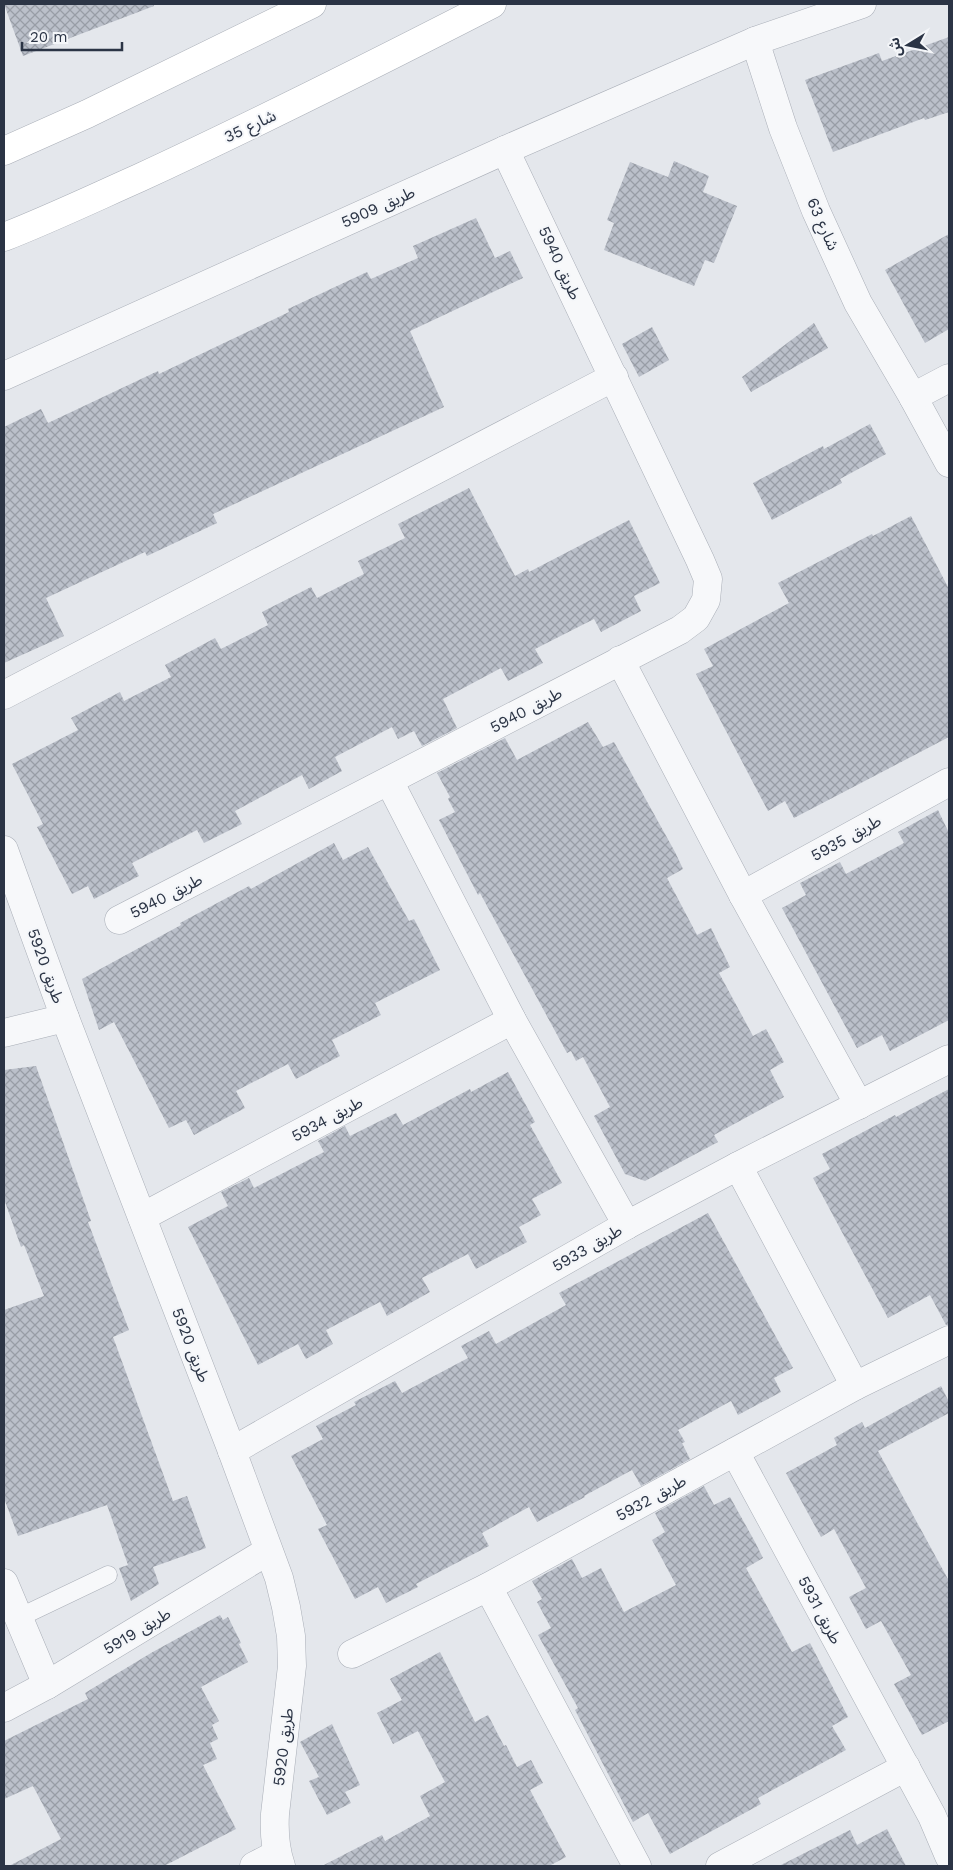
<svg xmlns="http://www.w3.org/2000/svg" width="953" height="1870" font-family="'Work Sans','Noto Sans Arabic',sans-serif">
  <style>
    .building { fill: url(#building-cross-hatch) }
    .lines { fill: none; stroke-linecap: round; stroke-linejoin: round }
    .lane-casing { stroke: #a9aeb7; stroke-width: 19 }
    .street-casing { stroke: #a9aeb7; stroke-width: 29 }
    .secondary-casing { stroke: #a9aeb7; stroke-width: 29 }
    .lane { stroke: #f7f8fa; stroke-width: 18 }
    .street { stroke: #f7f8fa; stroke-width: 28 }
    .secondary { stroke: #fff; stroke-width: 28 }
    .labels { text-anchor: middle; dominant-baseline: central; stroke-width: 4; stroke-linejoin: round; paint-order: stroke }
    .street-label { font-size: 16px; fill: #2b3445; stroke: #f4f6f9 }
  </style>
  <defs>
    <pattern id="building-cross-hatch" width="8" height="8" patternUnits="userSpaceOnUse" patternTransform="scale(1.25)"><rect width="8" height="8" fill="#bbc0ca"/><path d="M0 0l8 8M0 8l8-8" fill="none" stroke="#989da6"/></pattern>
  </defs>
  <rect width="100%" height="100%" fill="#e4e7ec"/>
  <g class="building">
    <path d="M 4,4 L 154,4 L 154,6 L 23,56 Z"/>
    <path d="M 949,37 L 949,112 L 925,120 L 924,118 L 833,152 L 805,80 L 879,53 L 882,61 Z"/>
    <path d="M 674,161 L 709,176 L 703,192 L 737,206 L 714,263 L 705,260 L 694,286 L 604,250 L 614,223 L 607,220 L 630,162 L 668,177 Z"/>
    <path d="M 476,218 L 495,258 L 510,251 L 523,278 L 410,331 L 444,407 L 213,514 L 217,523 L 147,556 L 145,552 L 46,598 L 64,636 L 4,663 L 4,427 L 41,409 L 48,423 L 158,371 L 159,374 L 289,312 L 288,309 L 367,272 L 371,279 L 418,258 L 413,246 Z"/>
    <path d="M 949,234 L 949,329 L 925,343 L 885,270 Z"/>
    <path d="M 814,323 L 828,348 L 751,392 L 742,377 Z"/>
    <path d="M 652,327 L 669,360 L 639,377 L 622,344 Z"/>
    <path d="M 870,424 L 886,454 L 840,479 L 842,483 L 772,520 L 753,483 L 823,446 L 824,449 Z"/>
    <path d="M 469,488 L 515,576 L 528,569 L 529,572 L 629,520 L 660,583 L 634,596 L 641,611 L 601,632 L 594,619 L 535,649 L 543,663 L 508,681 L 501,668 L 443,699 L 457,728 L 422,746 L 414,731 L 398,739 L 392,727 L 335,757 L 342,771 L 309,789 L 302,775 L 235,811 L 242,824 L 204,843 L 197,830 L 132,863 L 139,876 L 94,899 L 88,886 L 72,894 L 37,827 L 43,824 L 12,764 L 78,730 L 71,718 L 120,692 L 124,701 L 171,677 L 165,665 L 215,638 L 221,649 L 268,625 L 262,612 L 311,587 L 317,598 L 364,574 L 358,561 L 405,538 L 398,524 Z"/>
    <path d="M 911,516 L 949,589 L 949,737 L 794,818 L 785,801 L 768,811 L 696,674 L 713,666 L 704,649 L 789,603 L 778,583 L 872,534 L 873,536 Z"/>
    <path d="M 588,722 L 603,747 L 614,742 L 675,852 L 683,869 L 667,878 L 697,935 L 711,928 L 730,967 L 719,973 L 753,1036 L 766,1029 L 784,1062 L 770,1070 L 784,1097 L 714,1135 L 718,1142 L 645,1181 L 625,1174 L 594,1116 L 610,1107 L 583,1057 L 576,1061 L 571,1051 L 567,1053 L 480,893 L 478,895 L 439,820 L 455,812 L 448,799 L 450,797 L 437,773 L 505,738 L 517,760 Z"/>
    <path d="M 938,810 L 949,833 L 949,1020 L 890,1051 L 882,1035 L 857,1048 L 782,908 L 806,895 L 800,883 L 840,862 L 846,874 L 904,843 L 898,832 Z"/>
    <path d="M 334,843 L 343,860 L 368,847 L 409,921 L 414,919 L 440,970 L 375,1003 L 381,1015 L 332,1040 L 340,1056 L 296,1079 L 288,1064 L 236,1091 L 245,1108 L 194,1135 L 186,1120 L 169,1128 L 114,1022 L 99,1030 L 82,979 L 181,925 L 180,923 L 249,886 L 251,889 Z"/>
    <path d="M 36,1066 L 91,1221 L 88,1222 L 129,1330 L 113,1337 L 173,1501 L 187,1496 L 206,1548 L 153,1567 L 159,1584 L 131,1601 L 119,1568 L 128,1565 L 107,1505 L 18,1536 L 4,1498 L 4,1310 L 44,1296 L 24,1245 L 21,1247 L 4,1199 L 4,1070 Z"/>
    <path d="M 508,1072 L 535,1122 L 530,1125 L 562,1183 L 532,1199 L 541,1215 L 519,1227 L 527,1242 L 476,1269 L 468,1254 L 422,1278 L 430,1292 L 387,1316 L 380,1302 L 326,1330 L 333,1344 L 306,1359 L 298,1344 L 258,1365 L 188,1227 L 228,1206 L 221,1192 L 249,1178 L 254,1188 L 324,1152 L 318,1141 L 345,1126 L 350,1136 L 396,1113 L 403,1125 L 470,1089 L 471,1092 Z"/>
    <path d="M 949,1089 L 949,1325 L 946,1325 L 930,1295 L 888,1318 L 813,1178 L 830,1169 L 822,1154 L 895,1115 L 896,1117 Z"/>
    <path d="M 708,1213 L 793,1368 L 774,1378 L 781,1392 L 738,1415 L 731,1401 L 678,1430 L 685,1442 L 682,1443 L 690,1459 L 641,1486 L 632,1470 L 584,1496 L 585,1497 L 537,1522 L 529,1507 L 482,1533 L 489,1546 L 416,1584 L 418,1587 L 386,1603 L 378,1587 L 355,1599 L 318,1529 L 327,1525 L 291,1456 L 323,1439 L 316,1426 L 356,1405 L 354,1402 L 395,1381 L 402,1393 L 468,1358 L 461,1346 L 489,1331 L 496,1344 L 566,1305 L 559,1293 Z"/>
    <path d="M 941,1386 L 949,1402 L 949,1413 L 878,1451 L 949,1581 L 949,1721 L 922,1735 L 894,1684 L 911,1675 L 881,1621 L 866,1629 L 849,1597 L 866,1588 L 834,1529 L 821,1537 L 786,1473 L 837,1445 L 834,1438 L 862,1422 L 865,1428 Z"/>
    <path d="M 704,1486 L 714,1505 L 730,1497 L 755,1542 L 763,1558 L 746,1568 L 792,1652 L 810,1643 L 848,1717 L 832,1726 L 846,1750 L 758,1798 L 761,1804 L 670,1854 L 648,1813 L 633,1822 L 575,1710 L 578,1708 L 538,1635 L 551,1628 L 537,1602 L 542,1599 L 532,1581 L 572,1559 L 582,1578 L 601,1568 L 624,1612 L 676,1585 L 652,1540 L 665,1532 L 655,1513 Z"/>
    <path d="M 220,1615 L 223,1620 L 228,1617 L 241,1643 L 239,1644 L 248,1662 L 201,1687 L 219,1721 L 212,1725 L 218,1739 L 210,1743 L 217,1759 L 203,1765 L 236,1829 L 164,1866 L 9,1866 L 61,1839 L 33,1786 L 4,1799 L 4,1741 L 88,1699 L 85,1693 L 151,1653 Z"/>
    <path d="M 440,1652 L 475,1722 L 488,1715 L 504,1746 L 506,1745 L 517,1767 L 531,1760 L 543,1783 L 530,1790 L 566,1857 L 549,1866 L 322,1866 L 382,1835 L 385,1841 L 430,1816 L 420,1796 L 445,1782 L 418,1731 L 393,1744 L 377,1713 L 402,1700 L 390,1679 Z"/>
    <path d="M 332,1724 L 360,1785 L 345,1792 L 351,1803 L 327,1815 L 309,1781 L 319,1777 L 300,1742 Z"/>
    <path d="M 887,1829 L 906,1866 L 779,1866 L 850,1830 L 857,1845 Z"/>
  </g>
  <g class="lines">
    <defs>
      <path id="lane" d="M 18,1618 L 108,1575"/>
      <g id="street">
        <path d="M 755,41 L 783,128 L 816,211 L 858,303 L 913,397 L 949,463"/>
        <path d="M 4,376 L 505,150 L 755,41 L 862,4"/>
        <path d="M 913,397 L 949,378"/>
        <path d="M 620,660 L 743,895 L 859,1105"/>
        <path d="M 4,695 L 614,377"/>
        <path d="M 389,781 L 512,1020 L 627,1225"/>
        <path d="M 4,850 L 65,1018 L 232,1451 L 279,1578 L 286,1607 L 291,1636 L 292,1666 L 275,1814 C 274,1832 275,1849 281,1866"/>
        <path d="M 743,895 L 949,782"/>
        <path d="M 119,920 L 680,630 L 696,618 L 706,600 L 708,579 L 700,560 L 505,150"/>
        <path d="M 4,1033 L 65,1018"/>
        <path d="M 738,1166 L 855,1386"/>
        <path d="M 142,1217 L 512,1020"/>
        <path d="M 232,1451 L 627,1225 L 738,1166 L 949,1059"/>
        <path d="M 735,1452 L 932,1816 L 949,1856"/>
        <path d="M 4,1583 L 47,1685"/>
        <path d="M 488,1587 L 637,1866"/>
        <path d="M 352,1654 L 488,1587 L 855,1386 L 949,1340"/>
        <path d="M 4,1708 L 47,1685 L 268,1551"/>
        <path d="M 254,1866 L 277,1854"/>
        <path d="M 720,1866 L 906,1767"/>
      </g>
      <g id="secondary">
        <path d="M 4,151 L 87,114 L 312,4"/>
        <path d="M 4,237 C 50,219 94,198 139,178 C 258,123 375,64 492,4"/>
      </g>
    </defs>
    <use href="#lane" class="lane-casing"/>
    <use href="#street" class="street-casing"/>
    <use href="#secondary" class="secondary-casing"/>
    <use href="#lane" class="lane"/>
    <use href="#street" class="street"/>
    <use href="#secondary" class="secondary"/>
  </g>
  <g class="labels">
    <g class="street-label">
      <text transform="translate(250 126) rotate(-25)">شارع 35</text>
      <text transform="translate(378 207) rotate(-24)">طريق 5909</text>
      <text transform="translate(823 224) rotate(66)">شارع 63</text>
      <text transform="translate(560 263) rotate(65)">طريق 5940</text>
      <text transform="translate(526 710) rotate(-28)">طريق 5940</text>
      <text transform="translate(846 838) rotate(-29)">طريق 5935</text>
      <text transform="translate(166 896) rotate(-27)">طريق 5940</text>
      <text transform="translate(46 966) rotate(70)">طريق 5920</text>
      <text transform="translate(327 1119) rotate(-28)">طريق 5934</text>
      <text transform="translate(587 1248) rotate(-30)">طريق 5933</text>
      <text transform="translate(191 1345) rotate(69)">طريق 5920</text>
      <text transform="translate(651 1498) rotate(-29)">طريق 5932</text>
      <text transform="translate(820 1610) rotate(62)">طريق 5931</text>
      <text transform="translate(137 1631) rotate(-31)">طريق 5919</text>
      <text transform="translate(283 1747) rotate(-83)">طريق 5920</text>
    </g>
  </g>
  <rect width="953" height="1870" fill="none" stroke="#2b3445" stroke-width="10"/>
  <g transform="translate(908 45) rotate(260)" stroke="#f4f6f9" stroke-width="4" paint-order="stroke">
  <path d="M0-4L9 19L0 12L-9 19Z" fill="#2b3445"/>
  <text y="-8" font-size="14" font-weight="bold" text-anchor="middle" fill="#2b3445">ش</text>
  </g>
  <path d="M22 42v8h100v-8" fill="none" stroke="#2b3445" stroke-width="2.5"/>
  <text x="30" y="42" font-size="15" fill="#2b3445" stroke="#f4f6f9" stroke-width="4" paint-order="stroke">20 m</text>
</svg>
